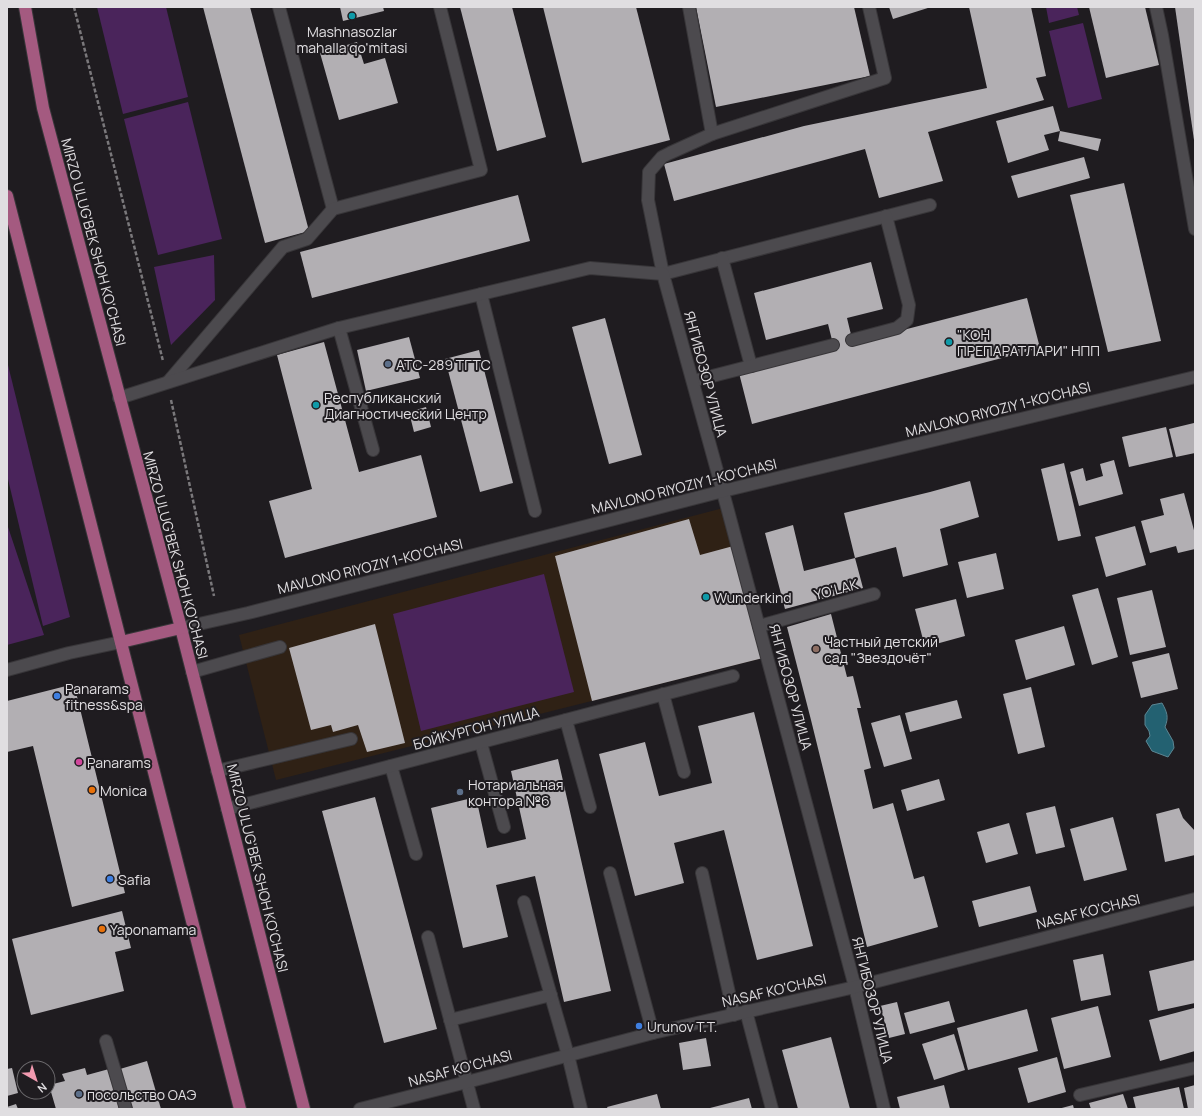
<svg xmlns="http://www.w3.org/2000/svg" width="1202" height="1116" font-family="Manrope,sans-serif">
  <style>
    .education { fill: #2f2115 }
    .green { fill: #4a245b }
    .water { fill: #236171; stroke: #5c8693 }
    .building { fill: #b2afb3 }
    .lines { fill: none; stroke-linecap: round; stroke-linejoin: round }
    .service-casing { stroke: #383639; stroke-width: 14 }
    .minor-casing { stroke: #383639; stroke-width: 14 }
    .primary-casing { stroke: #383639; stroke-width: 14 }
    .path { stroke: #7a787b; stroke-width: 2.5; stroke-dasharray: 4 2; stroke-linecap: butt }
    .service { stroke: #4c4a4e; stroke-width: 12 }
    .minor { stroke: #4c4a4e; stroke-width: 12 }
    .primary { stroke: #a45a80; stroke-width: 12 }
    .culture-dot { fill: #0f9aa8; stroke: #1f1c20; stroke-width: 1.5 }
    .service-dot { fill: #5c6f8a; stroke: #1f1c20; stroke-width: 1.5 }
    .education-dot { fill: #8d6e63; stroke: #1f1c20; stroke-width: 1.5 }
    .shop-dot { fill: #3f7fe0; stroke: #1f1c20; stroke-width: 1.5 }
    .hotel-dot { fill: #d1479c; stroke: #1f1c20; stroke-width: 1.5 }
    .food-dot { fill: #e8710a; stroke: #1f1c20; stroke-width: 1.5 }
    .labels { text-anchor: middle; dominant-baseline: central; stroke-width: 4; stroke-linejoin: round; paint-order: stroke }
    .poi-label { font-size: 14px; fill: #e0dee1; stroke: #1f1c20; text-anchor: start }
    .street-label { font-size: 14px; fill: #e0dee1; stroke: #1f1c20 }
  </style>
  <rect width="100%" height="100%" fill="#1f1c20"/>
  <path class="education" d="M 727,507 L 767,657 L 276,780 L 239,635 Z"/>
  <g class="green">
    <path d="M 97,7 L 166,7 L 188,97 L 123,114 Z"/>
    <path d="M 1046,7 L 1077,7 L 1079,15 L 1049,23 Z"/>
    <path d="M 1083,23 L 1102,99 L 1068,108 L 1049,31 Z"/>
    <path d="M 188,102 L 222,239 L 158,255 L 124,119 Z"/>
    <path d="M 214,255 L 215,300 L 171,345 L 154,267 Z"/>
    <path d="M 7,361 L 70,617 L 43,626 L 7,475 Z"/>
    <path d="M 7,524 L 44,635 L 7,645 Z"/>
    <path d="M 544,574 L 574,692 L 421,731 L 393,614 Z"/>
  </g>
  <path class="water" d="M 1162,703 C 1167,712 1169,717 1165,727 L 1173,741 L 1174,748 L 1168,757 L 1152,751 L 1146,741 L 1150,736 L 1149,731 L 1145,725 L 1145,715 L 1152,705 Z"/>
  <g class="building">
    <path d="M 203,7 L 250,7 L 309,231 L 265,243 Z"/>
    <path d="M 340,7 L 383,7 L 384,11 L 343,21 Z"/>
    <path d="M 460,7 L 512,7 L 546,137 L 497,151 Z"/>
    <path d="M 543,7 L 636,7 L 670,140 L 582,163 Z"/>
    <path d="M 696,7 L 854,7 L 870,76 L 716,107 Z"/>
    <path d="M 889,7 L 931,7 L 893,19 Z"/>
    <path d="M 969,7 L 1031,7 L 1046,76 L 1036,78 L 1044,100 L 928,132 L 943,181 L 879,198 L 865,149 L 674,201 L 664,164 L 804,126 L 987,88 Z"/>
    <path d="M 1089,7 L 1145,7 L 1159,65 L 1106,78 Z"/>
    <path d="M 1175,7 L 1195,7 L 1195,140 L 1194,140 Z"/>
    <path d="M 357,42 L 364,64 L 385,58 L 398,103 L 339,120 L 320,53 Z"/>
    <path d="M 1053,106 L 1060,131 L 1044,135 L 1049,150 L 1008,163 L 996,121 Z"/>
    <path d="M 1060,131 L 1101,139 L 1098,151 L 1058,141 Z"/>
    <path d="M 1084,157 L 1090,178 L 1018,198 L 1011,176 Z"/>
    <path d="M 1124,183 L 1161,341 L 1108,352 L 1070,195 Z"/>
    <path d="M 518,195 L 530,241 L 312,298 L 300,252 Z"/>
    <path d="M 871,262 L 883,309 L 847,318 L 853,343 L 1027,298 L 1040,348 L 752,424 L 739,373 L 834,348 L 828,324 L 766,340 L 754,293 Z"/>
    <path d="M 605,318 L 642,455 L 609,464 L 572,327 Z"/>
    <path d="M 409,337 L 420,378 L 366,391 L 357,350 Z"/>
    <path d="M 324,342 L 359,472 L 421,455 L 437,517 L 285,558 L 269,501 L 312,489 L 277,355 Z"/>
    <path d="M 479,350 L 513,483 L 480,492 L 445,359 Z"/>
    <path d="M 426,407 L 431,427 L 414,432 L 409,412 Z"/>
    <path d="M 1194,423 L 1195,453 L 1176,457 L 1169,429 Z"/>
    <path d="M 1166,427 L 1173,457 L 1129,467 L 1122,437 Z"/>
    <path d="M 1114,460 L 1123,494 L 1079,506 L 1070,472 L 1083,468 L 1086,481 L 1103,476 L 1100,464 Z"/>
    <path d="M 1064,463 L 1081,536 L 1058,541 L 1041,469 Z"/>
    <path d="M 970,481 L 979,517 L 940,529 L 948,565 L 903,577 L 896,547 L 855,558 L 844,513 L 930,492 Z"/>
    <path d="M 1184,493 L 1195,534 L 1195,549 L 1178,553 L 1176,546 L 1150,553 L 1141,521 L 1164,515 L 1160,499 Z"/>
    <path d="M 689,519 L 700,555 L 737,545 L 767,657 L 592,701 L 555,556 Z"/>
    <path d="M 793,525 L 804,571 L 855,558 L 863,588 L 785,609 L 765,533 Z"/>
    <path d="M 1135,526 L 1146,565 L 1106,577 L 1095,537 Z"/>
    <path d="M 996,553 L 1004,589 L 967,598 L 958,562 Z"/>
    <path d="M 1098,588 L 1118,657 L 1092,665 L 1072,595 Z"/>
    <path d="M 1152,590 L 1166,647 L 1130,655 L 1117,598 Z"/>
    <path d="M 956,599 L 965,636 L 925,647 L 915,609 Z"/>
    <path d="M 831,614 L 847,677 L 853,676 L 861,708 L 857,708 L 871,768 L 864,770 L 873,809 L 893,803 L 914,879 L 924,876 L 938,927 L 867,947 L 811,720 L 787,627 Z"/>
    <path d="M 375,624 L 405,743 L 367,752 L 358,725 L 333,732 L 331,725 L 311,730 L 289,648 Z"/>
    <path d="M 1064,626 L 1075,665 L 1026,680 L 1015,640 Z"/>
    <path d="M 1169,653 L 1178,689 L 1141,698 L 1132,662 Z"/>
    <path d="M 74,684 L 125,893 L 72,907 L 33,746 L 7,752 L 7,701 Z"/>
    <path d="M 1031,687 L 1045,747 L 1018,754 L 1003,694 Z"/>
    <path d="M 957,700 L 962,718 L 910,732 L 905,713 Z"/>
    <path d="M 754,712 L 813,946 L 757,960 L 724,830 L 674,843 L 684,883 L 635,896 L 599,754 L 645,742 L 659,796 L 712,783 L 698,726 Z"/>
    <path d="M 900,715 L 912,759 L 884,767 L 871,723 Z"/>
    <path d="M 558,759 L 611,991 L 564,1002 L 535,876 L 496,885 L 508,937 L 463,948 L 431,808 L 476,797 L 487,848 L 526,839 L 511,771 Z"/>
    <path d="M 939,779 L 945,800 L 907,811 L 901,790 Z"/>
    <path d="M 375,797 L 437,1029 L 384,1043 L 322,811 Z"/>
    <path d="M 1055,806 L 1065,847 L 1036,854 L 1026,813 Z"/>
    <path d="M 1179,808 L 1183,818 L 1195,831 L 1195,855 L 1165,862 L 1156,814 Z"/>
    <path d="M 1113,817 L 1127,870 L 1084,881 L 1070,829 Z"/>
    <path d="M 1009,823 L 1018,854 L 986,863 L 977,832 Z"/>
    <path d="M 1030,886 L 1037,912 L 979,927 L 972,901 Z"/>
    <path d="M 122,911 L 131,948 L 115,952 L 124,991 L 31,1015 L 12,939 Z"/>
    <path d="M 1103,954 L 1111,995 L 1081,1001 L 1073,960 Z"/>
    <path d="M 1195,960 L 1195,1003 L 1158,1011 L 1149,971 Z"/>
    <path d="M 949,1001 L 955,1022 L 910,1034 L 904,1013 Z"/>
    <path d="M 897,1002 L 905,1034 L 889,1038 L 880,1006 Z"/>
    <path d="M 1098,1006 L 1111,1057 L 1064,1069 L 1051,1018 Z"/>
    <path d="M 1194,1008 L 1195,1012 L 1195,1051 L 1160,1061 L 1149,1020 Z"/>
    <path d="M 1027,1009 L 1038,1051 L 968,1070 L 957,1028 Z"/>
    <path d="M 954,1034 L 965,1070 L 934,1080 L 922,1044 Z"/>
    <path d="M 831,1037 L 850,1109 L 798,1109 L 782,1050 Z"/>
    <path d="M 706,1038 L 711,1066 L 683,1070 L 679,1043 Z"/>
    <path d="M 1057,1057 L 1066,1092 L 1028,1103 L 1018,1068 Z"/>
    <path d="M 147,1061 L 161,1109 L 131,1109 L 120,1069 Z"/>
    <path d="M 12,1068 L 18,1093 L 7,1096 L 7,1069 Z"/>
    <path d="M 85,1068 L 87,1075 L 109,1069 L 119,1109 L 56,1109 L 49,1085 L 65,1081 L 62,1074 Z"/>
    <path d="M 944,1085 L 950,1109 L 900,1109 L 897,1097 Z"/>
    <path d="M 1195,1085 L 1195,1109 L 1188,1109 L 1184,1088 Z"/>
    <path d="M 1179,1087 L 1184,1109 L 1136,1109 L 1133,1097 Z"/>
    <path d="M 657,1094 L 661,1109 L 608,1109 L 607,1107 Z"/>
    <path d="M 1123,1094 L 1128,1109 L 1091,1109 L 1089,1103 Z"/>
    <path d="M 749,1098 L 752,1109 L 710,1109 L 710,1108 Z"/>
    <path d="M 16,1104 L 18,1109 L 7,1109 L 7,1107 Z"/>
    <path d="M 1073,1105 L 1074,1109 L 1058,1109 Z"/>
  </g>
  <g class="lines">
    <defs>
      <g id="service">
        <path d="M 279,7 L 333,209"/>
        <path d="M 689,7 L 712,134"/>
        <path d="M 869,7 L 885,78 L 712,134 L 670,153 L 662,157 L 649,172 L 648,200 L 663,274 L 930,205"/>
        <path d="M 722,258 L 751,366"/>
        <path d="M 481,294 L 535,511"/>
        <path d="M 339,328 L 373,450"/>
        <path d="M 852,340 L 897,328 L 907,320 L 909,305 L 886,216"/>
        <path d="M 693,381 L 833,345"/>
        <path d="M 168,382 L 283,247 L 307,239 L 333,209 L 481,170 L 440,7"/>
        <path d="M 759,626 L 874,594"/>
        <path d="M 192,672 L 280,647"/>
        <path d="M 663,694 L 684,772"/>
        <path d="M 566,720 L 590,807"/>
        <path d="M 481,743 L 504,827"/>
        <path d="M 391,766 L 416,854"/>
        <path d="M 217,771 L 351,739"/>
        <path d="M 227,809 L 733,676"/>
        <path d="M 610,873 L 653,1033"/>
        <path d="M 702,873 L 734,1015"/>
        <path d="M 524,902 L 568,1055 L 581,1109"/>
        <path d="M 428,937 L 474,1109"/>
        <path d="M 746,1011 L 772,1109"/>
        <path d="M 450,1020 L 551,995"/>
        <path d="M 106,1041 L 126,1109"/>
        <path d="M 1080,1095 L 1195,1068"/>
      </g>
      <g id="minor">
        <path d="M 1156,7 L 1162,35 L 1195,229"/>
        <path d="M 119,398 L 339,328 L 590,268 L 663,274 L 727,507 L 855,987 L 884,1109"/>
        <path d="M 181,628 L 248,613 L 723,491 L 1195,377"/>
        <path d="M 7,670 L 69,653 L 121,642"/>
        <path d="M 360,1109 L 467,1082 L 653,1033 L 855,987 L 1195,899"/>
      </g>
      <g id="primary">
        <path d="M 25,7 L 43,108 L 61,176 L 181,628 L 304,1109"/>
        <path d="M 7,196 L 240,1109"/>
        <path d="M 121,642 L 181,628"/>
      </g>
    </defs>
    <use href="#service" class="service-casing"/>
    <use href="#minor" class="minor-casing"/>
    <use href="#primary" class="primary-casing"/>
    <g class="path">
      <path d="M 74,7 L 163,361"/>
      <path d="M 171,400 L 214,596"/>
    </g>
    <use href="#service" class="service"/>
    <use href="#minor" class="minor"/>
    <use href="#primary" class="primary"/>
  </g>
  <g class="culture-dot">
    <circle cx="352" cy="16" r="4"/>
    <circle cx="949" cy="342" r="4"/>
    <circle cx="316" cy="405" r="4"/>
    <circle cx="706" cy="597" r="4"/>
  </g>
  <g class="service-dot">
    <circle cx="388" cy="364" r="4"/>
    <circle cx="460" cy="792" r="4"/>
    <circle cx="79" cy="1094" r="4"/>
  </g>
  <circle class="education-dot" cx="816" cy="649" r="4"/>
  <g class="shop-dot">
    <circle cx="57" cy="696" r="4"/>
    <circle cx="110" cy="879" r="4"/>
    <circle cx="639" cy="1026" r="4"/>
  </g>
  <circle class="hotel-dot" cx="79" cy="762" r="4"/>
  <g class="food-dot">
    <circle cx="92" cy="790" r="4"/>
    <circle cx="102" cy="929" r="4"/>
  </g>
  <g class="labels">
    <g class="poi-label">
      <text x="352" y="31" text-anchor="middle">Mashnasozlar<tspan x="352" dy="16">mahalla qo'mitasi</tspan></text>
      <text x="957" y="334">"КОН<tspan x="957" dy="16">ПРЕПАРАТЛАРИ" НПП</tspan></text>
      <text x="396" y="364">АТС-289 ТГТС</text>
      <text x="324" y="397">Республиканский<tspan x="324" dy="16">Диагностический Центр</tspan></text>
      <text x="714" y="597">Wunderkind</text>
      <text x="824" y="641">Частный детский<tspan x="824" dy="16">сад "Звездочёт"</tspan></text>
      <text x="65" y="688">Panarams<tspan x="65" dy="16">fitness&amp;spa</tspan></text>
      <text x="87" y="762">Panarams</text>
      <text x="468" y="784">Нотариальная<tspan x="468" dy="16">контора №6</tspan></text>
      <text x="100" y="790">Monica</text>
      <text x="118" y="879">Safia</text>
      <text x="110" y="929">Yaponamama</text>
      <text x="647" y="1026">Urunov T.T.</text>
      <text x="87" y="1094">посольство ОАЭ</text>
    </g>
    <g class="street-label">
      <text transform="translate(94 242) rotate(75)">MIRZO ULUG'BEK SHOH KO'CHASI</text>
      <text transform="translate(706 374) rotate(75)">ЯНГИБОЗОР УЛИЦА</text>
      <text transform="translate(998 409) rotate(-14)">MAVLONO RIYOZIY 1-KO'CHASI</text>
      <text transform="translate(684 486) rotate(-14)">MAVLONO RIYOZIY 1-KO'CHASI</text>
      <text transform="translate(176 555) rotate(75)">MIRZO ULUG'BEK SHOH KO'CHASI</text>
      <text transform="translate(370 566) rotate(-14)">MAVLONO RIYOZIY 1-KO'CHASI</text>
      <text transform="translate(836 589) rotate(-15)">YO'LAK</text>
      <text transform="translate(791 687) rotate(75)">ЯНГИБОЗОР УЛИЦА</text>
      <text transform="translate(476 728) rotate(-15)">БОЙКУРГОН УЛИЦА</text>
      <text transform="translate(258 868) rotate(76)">MIRZO ULUG'BEK SHOH KO'CHASI</text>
      <text transform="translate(1088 911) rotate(-14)">NASAF KO'CHASI</text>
      <text transform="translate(774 990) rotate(-13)">NASAF KO'CHASI</text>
      <text transform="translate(873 1000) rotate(76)">ЯНГИБОЗОР УЛИЦА</text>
      <text transform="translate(460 1068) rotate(-15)">NASAF KO'CHASI</text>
    </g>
  </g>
  <rect width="1202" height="1116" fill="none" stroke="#e0dee1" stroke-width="16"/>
  <g transform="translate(36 1080) rotate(141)"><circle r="19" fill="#1f1c20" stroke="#6c6a6d"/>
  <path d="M0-3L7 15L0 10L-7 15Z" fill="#f29ab0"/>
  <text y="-6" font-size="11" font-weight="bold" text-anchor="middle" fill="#e0dee1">N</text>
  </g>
</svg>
